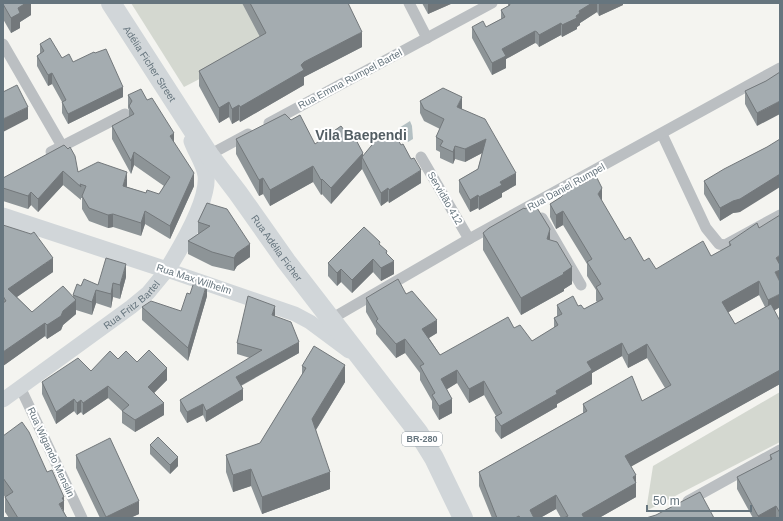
<svg xmlns="http://www.w3.org/2000/svg" width="783" height="521" font-family="Helvetica,sans-serif">
  <style>
    .green { fill: #d4d8d0 }
    .water { fill: #b4c0c3 }
    .lines { fill: none; stroke-linecap: round; stroke-linejoin: round }
    .street { stroke: #bbbfc2; stroke-width: 11 }
    .secondary { stroke: #d1d6d9; stroke-width: 15 }
    .primary { stroke: #d1d6d9; stroke-width: 17 }
    .highway { stroke: #d1d6d9; stroke-width: 20 }
    .wall { fill: #8d9497; fill-rule: evenodd }
    .shaded-wall { fill: #73787b }
    .building { fill: #a4acb0; stroke: #73787b }
    .labels { text-anchor: middle; dominant-baseline: central; stroke-width: 4; stroke-linejoin: round; paint-order: stroke }
    .shield { fill: #fff; stroke: #949ea5; stroke-width: 1 }
    .shield-label { font-size: 9px; font-weight: bold; fill: #66757e }
    .street-label { font-size: 10px; fill: #66757e; stroke: #fff }
    .district-label { font-size: 14px; font-weight: bold; fill: #535e64; stroke: #fff }
  </style>
  <rect width="100%" height="100%" fill="#f4f4f0"/>
  <g class="green">
    <path d="M 131,3 L 346,3 L 184,87 Z"/>
    <path d="M 780,392 L 780,442 L 646,511 L 653,466 Z"/>
  </g>
  <path class="water" d="M 410,121 L 412,126 L 413,139 L 408,142 L 399,128 Z"/>
  <g class="lines">
    <g class="street">
      <path d="M 409,3 L 427,38"/>
      <path d="M 3,44 L 62,146"/>
      <path d="M 269,123 L 492,3"/>
      <path d="M 662,134 L 706,228 L 719,244 L 725,245 L 780,215"/>
      <path d="M 51,152 L 125,114"/>
      <path d="M 209,155 L 248,134"/>
      <path d="M 421,157 L 469,239"/>
      <path d="M 542,218 L 581,285"/>
      <path d="M 331,319 L 469,239 L 780,68"/>
      <path d="M 20,387 L 82,518"/>
      <path d="M 688,501 L 780,450"/>
    </g>
    <path class="secondary" id="s1" d="M 3,400 L 131,307 L 148,293 L 167,270 L 295,314 L 310,322 L 349,351"/>
    <path class="primary" d="M 3,216 L 167,270 C 180,249 209,200 206,175 C 204,163 196,152 192,141"/>
    <path class="highway" id="s2" d="M 111,3 L 209,155 L 238,193 L 286,261 L 418,432 L 434,458 L 463,518"/>
  </g>
  <g class="wall">
    <path d="M 3,3 L 31,3 L 31,15 L 20,22 L 20,28 L 11,33 L 3,19 Z"/>
    <path d="M 242,3 L 348,3 L 362,47 L 304,77 L 304,85 L 240,122 L 239,120 L 232,124 L 229,117 L 219,123 L 199,86 L 199,71 L 260,37 Z"/>
    <path d="M 422,3 L 453,3 L 428,14 Z"/>
    <path d="M 508,3 L 623,3 L 623,5 L 599,16 L 597,12 L 580,23 L 580,25 L 577,27 L 577,29 L 562,37 L 561,35 L 539,47 L 537,44 L 535,43 L 506,59 L 506,68 L 492,75 L 472,38 L 472,27 L 486,27 L 501,19 L 501,10 L 508,6 Z"/>
    <path d="M 40,44 L 62,58 L 73,62 L 123,97 L 68,124 L 62,113 L 62,102 L 52,84 L 48,86 L 37,66 L 37,56 L 40,53 Z"/>
    <path d="M 766,81 L 757,126 L 745,104 L 745,91 Z"/>
    <path d="M 128,95 L 147,100 L 174,143 L 194,186 L 170,239 L 145,224 L 141,236 L 113,227 L 108,228 L 89,221 L 82,209 L 82,198 L 81,198 L 81,200 L 63,185 L 38,212 L 31,205 L 28,209 L 3,201 L 3,178 L 64,145 L 78,172 L 127,185 L 127,187 L 146,193 L 159,194 L 164,186 L 134,165 L 131,174 L 112,139 L 112,126 L 129,117 L 129,110 L 128,108 Z"/>
    <path d="M 420,101 L 462,109 L 516,185 L 502,193 L 502,197 L 479,210 L 478,208 L 470,212 L 459,192 L 459,180 L 478,169 L 482,153 L 465,162 L 455,159 L 453,164 L 440,158 L 440,152 L 436,150 L 436,137 L 440,129 L 424,121 L 420,113 Z"/>
    <path d="M 236,139 L 315,144 L 363,155 L 421,183 L 389,203 L 388,201 L 381,206 L 362,169 L 331,204 L 322,194 L 321,195 L 313,182 L 270,206 L 263,194 L 259,196 L 236,154 Z"/>
    <path d="M 767,147 L 740,212 L 733,213 L 720,221 L 704,194 L 704,181 Z"/>
    <path d="M 581,185 L 602,202 L 625,240 L 644,261 L 656,269 L 711,256 L 729,246 L 729,242 L 780,307 L 774,311 L 780,384 L 631,466 L 636,489 L 636,497 L 599,518 L 561,518 L 556,509 L 540,518 L 492,518 L 479,486 L 479,472 L 583,413 L 583,404 L 642,401 L 665,388 L 647,358 L 628,368 L 622,356 L 592,373 L 592,384 L 557,404 L 557,407 L 501,439 L 495,431 L 495,417 L 496,416 L 484,395 L 469,403 L 457,383 L 447,389 L 452,413 L 439,420 L 432,408 L 432,401 L 420,380 L 420,373 L 405,353 L 396,358 L 376,334 L 376,329 L 366,312 L 366,298 L 406,294 L 437,333 L 429,338 L 440,355 L 514,328 L 532,341 L 554,328 L 554,318 L 557,316 L 557,305 L 578,306 L 584,309 L 597,302 L 596,301 L 596,290 L 587,276 L 587,264 L 563,225 L 556,229 L 550,217 L 550,204 L 561,197 L 563,195 L 563,191 ZM 759,295 L 765,307 L 735,324 L 728,312 Z"/>
    <path d="M 207,203 L 250,257 L 237,266 L 234,271 L 212,266 L 188,254 L 188,241 L 198,234 L 198,222 Z"/>
    <path d="M 3,225 L 53,272 L 17,297 L 32,312 L 73,297 L 73,295 L 81,286 L 98,285 L 126,277 L 120,299 L 113,297 L 111,308 L 96,303 L 92,315 L 76,310 L 76,314 L 63,325 L 61,330 L 47,339 L 45,336 L 3,366 Z"/>
    <path d="M 483,233 L 550,240 L 572,284 L 564,289 L 564,291 L 521,315 L 483,250 Z"/>
    <path d="M 380,245 L 387,254 L 394,274 L 381,281 L 373,272 L 352,293 L 341,282 L 337,286 L 328,276 L 328,263 Z"/>
    <path d="M 190,294 L 207,296 L 188,361 L 142,320 L 142,307 L 181,311 Z"/>
    <path d="M 275,316 L 299,353 L 241,386 L 243,400 L 206,422 L 203,415 L 187,423 L 180,411 L 180,400 L 250,358 L 237,354 L 237,343 Z"/>
    <path d="M 118,359 L 137,362 L 167,380 L 154,393 L 164,415 L 135,432 L 122,423 L 122,411 L 108,398 L 83,415 L 81,412 L 77,415 L 74,411 L 56,424 L 42,394 L 42,382 L 91,371 Z"/>
    <path d="M 302,366 L 345,382 L 316,430 L 330,489 L 262,514 L 251,486 L 233,492 L 226,472 L 226,455 L 260,443 L 302,375 Z"/>
    <path d="M 3,436 L 64,512 L 67,518 L 9,518 L 5,512 L 5,497 L 3,494 Z"/>
    <path d="M 150,445 L 178,466 L 170,474 L 150,454 Z"/>
    <path d="M 780,450 L 780,518 L 753,518 L 737,489 L 737,477 L 770,460 L 770,455 Z"/>
    <path d="M 76,455 L 139,514 L 130,518 L 100,518 L 76,468 Z"/>
  </g>
  <g class="shaded-wall">
    <path d="M 26,3 L 31,3 L 31,15 L 20,22 L 20,28 L 11,33 L 11,18 L 18,8 Z"/>
    <path d="M 428,3 L 453,3 L 428,14 Z"/>
    <path d="M 592,3 L 597,3 L 597,12 L 580,23 L 580,25 L 577,27 L 577,29 L 562,37 L 562,25 L 576,16 L 579,11 Z"/>
    <path d="M 601,3 L 623,3 L 623,5 L 599,16 L 599,4 Z"/>
    <path d="M 561,23 L 561,35 L 539,47 L 539,35 Z"/>
    <path d="M 535,31 L 535,43 L 506,59 L 506,68 L 492,75 L 492,63 L 502,49 Z"/>
    <path d="M 362,32 L 362,47 L 304,77 L 304,85 L 240,122 L 240,107 L 304,62 Z"/>
    <path d="M 52,73 L 52,84 L 48,86 L 48,75 Z"/>
    <path d="M 123,87 L 123,97 L 68,124 L 68,114 Z"/>
    <path d="M 462,97 L 462,110 L 457,107 Z"/>
    <path d="M 780,101 L 780,114 L 757,126 L 757,113 Z"/>
    <path d="M 229,102 L 229,117 L 219,123 L 219,108 Z"/>
    <path d="M 239,105 L 239,120 L 232,124 L 232,109 Z"/>
    <path d="M 28,107 L 28,119 L 3,132 L 3,119 Z"/>
    <path d="M 174,133 L 174,146 L 170,136 Z"/>
    <path d="M 486,139 L 486,151 L 465,162 L 465,149 Z"/>
    <path d="M 455,146 L 455,159 L 453,164 L 453,152 Z"/>
    <path d="M 134,152 L 134,165 L 131,174 L 131,161 Z"/>
    <path d="M 363,153 L 363,159 L 362,157 L 362,169 L 331,204 L 331,188 Z"/>
    <path d="M 313,166 L 313,182 L 270,206 L 270,190 Z"/>
    <path d="M 421,170 L 421,183 L 389,203 L 389,190 Z"/>
    <path d="M 63,171 L 63,185 L 38,212 L 38,199 Z"/>
    <path d="M 127,172 L 127,185 L 123,199 L 123,186 Z"/>
    <path d="M 194,173 L 194,186 L 170,239 L 170,226 Z"/>
    <path d="M 516,173 L 516,185 L 502,193 L 502,197 L 479,210 L 479,197 L 500,182 Z"/>
    <path d="M 780,174 L 780,187 L 740,212 L 733,213 L 720,221 L 720,208 Z"/>
    <path d="M 263,178 L 263,194 L 259,196 L 259,180 Z"/>
    <path d="M 322,179 L 322,194 L 321,195 L 321,180 Z"/>
    <path d="M 388,188 L 388,201 L 381,206 L 381,193 Z"/>
    <path d="M 602,188 L 602,202 L 598,194 Z"/>
    <path d="M 31,192 L 31,205 L 28,209 L 28,196 Z"/>
    <path d="M 478,195 L 478,208 L 470,212 L 470,200 Z"/>
    <path d="M 145,211 L 145,224 L 141,236 L 141,223 Z"/>
    <path d="M 563,211 L 563,225 L 556,229 L 556,215 Z"/>
    <path d="M 113,214 L 113,227 L 108,228 L 108,215 Z"/>
    <path d="M 550,229 L 550,246 L 547,239 Z"/>
    <path d="M 250,244 L 250,257 L 237,266 L 234,271 L 234,258 L 237,253 Z"/>
    <path d="M 387,251 L 387,265 L 394,261 L 394,274 L 381,281 L 381,268 L 386,253 Z"/>
    <path d="M 780,255 L 780,269 L 776,258 Z"/>
    <path d="M 53,258 L 53,272 L 8,303 L 8,289 Z"/>
    <path d="M 373,259 L 373,272 L 352,293 L 352,280 Z"/>
    <path d="M 126,264 L 126,277 L 120,299 L 120,285 Z"/>
    <path d="M 572,267 L 572,284 L 564,289 L 564,291 L 521,315 L 521,298 Z"/>
    <path d="M 341,269 L 341,282 L 337,286 L 337,273 Z"/>
    <path d="M 780,270 L 780,283 L 775,272 Z"/>
    <path d="M 759,281 L 759,295 L 722,316 L 722,302 Z"/>
    <path d="M 113,283 L 113,297 L 111,308 L 111,294 Z"/>
    <path d="M 207,283 L 207,296 L 188,361 L 188,348 Z"/>
    <path d="M 96,290 L 96,303 L 92,315 L 92,302 Z"/>
    <path d="M 780,294 L 780,307 L 768,314 L 768,300 Z"/>
    <path d="M 76,300 L 76,314 L 63,325 L 61,330 L 47,339 L 47,325 Z"/>
    <path d="M 275,306 L 275,317 L 272,315 Z"/>
    <path d="M 437,320 L 437,333 L 422,342 L 422,329 Z"/>
    <path d="M 45,323 L 45,336 L 3,366 L 3,352 Z"/>
    <path d="M 405,339 L 405,353 L 396,358 L 396,344 Z"/>
    <path d="M 299,342 L 299,353 L 236,388 L 236,377 Z"/>
    <path d="M 622,343 L 622,356 L 592,373 L 592,384 L 557,404 L 557,407 L 501,439 L 501,426 L 556,391 L 587,362 Z"/>
    <path d="M 647,344 L 647,358 L 628,368 L 628,355 Z"/>
    <path d="M 345,365 L 345,382 L 312,436 L 312,419 Z"/>
    <path d="M 167,368 L 167,380 L 148,399 L 148,387 Z"/>
    <path d="M 457,370 L 457,383 L 441,393 L 441,379 Z"/>
    <path d="M 780,370 L 780,384 L 625,470 L 625,456 Z"/>
    <path d="M 484,381 L 484,395 L 469,403 L 469,389 Z"/>
    <path d="M 108,386 L 108,398 L 83,415 L 83,403 Z"/>
    <path d="M 243,389 L 243,400 L 206,422 L 206,411 Z"/>
    <path d="M 74,399 L 74,411 L 56,424 L 56,412 Z"/>
    <path d="M 452,399 L 452,413 L 439,420 L 439,406 Z"/>
    <path d="M 81,400 L 81,412 L 77,415 L 77,403 Z"/>
    <path d="M 164,403 L 164,415 L 135,432 L 135,420 Z"/>
    <path d="M 203,404 L 203,415 L 187,423 L 187,412 Z"/>
    <path d="M 178,457 L 178,466 L 170,474 L 170,465 Z"/>
    <path d="M 251,469 L 251,486 L 233,492 L 233,475 Z"/>
    <path d="M 330,472 L 330,489 L 262,514 L 262,497 Z"/>
    <path d="M 636,475 L 636,497 L 599,518 L 582,518 L 582,514 L 633,477 Z"/>
    <path d="M 556,495 L 556,509 L 540,518 L 530,518 L 530,510 Z"/>
    <path d="M 64,497 L 64,512 L 59,504 L 62,498 Z"/>
    <path d="M 139,501 L 139,514 L 130,518 L 106,518 L 106,517 Z"/>
    <path d="M 776,506 L 776,518 L 758,518 L 758,516 Z"/>
  </g>
  <g class="building">
    <path d="M 3,3 L 26,3 L 18,8 L 20,13 L 11,18 L 3,4 Z"/>
    <path d="M 250,3 L 348,3 L 362,32 L 304,62 L 301,65 L 304,70 L 240,107 L 239,105 L 232,109 L 229,102 L 219,108 L 199,71 L 266,33 Z"/>
    <path d="M 509,3 L 592,3 L 579,11 L 580,13 L 576,16 L 577,18 L 562,25 L 561,23 L 539,35 L 537,32 L 535,31 L 502,49 L 506,56 L 492,63 L 472,27 L 483,21 L 486,27 L 505,17 L 501,10 L 510,5 Z"/>
    <path d="M 50,38 L 62,58 L 69,54 L 73,62 L 94,52 L 95,53 L 106,49 L 123,87 L 68,114 L 62,102 L 66,100 L 52,73 L 48,75 L 37,56 L 44,51 L 40,44 Z"/>
    <path d="M 780,72 L 780,101 L 757,113 L 745,91 L 766,81 Z"/>
    <path d="M 17,85 L 28,107 L 3,119 L 3,92 Z"/>
    <path d="M 443,88 L 462,97 L 457,107 L 485,119 L 516,173 L 500,182 L 502,185 L 479,197 L 478,195 L 470,200 L 459,180 L 478,169 L 486,139 L 465,149 L 455,146 L 453,152 L 440,146 L 443,141 L 436,137 L 444,119 L 424,109 L 420,101 Z"/>
    <path d="M 141,89 L 147,100 L 152,98 L 174,133 L 170,136 L 194,173 L 170,226 L 145,211 L 141,223 L 113,214 L 108,215 L 89,208 L 82,196 L 86,186 L 80,184 L 81,187 L 63,171 L 38,199 L 31,192 L 28,196 L 3,188 L 3,178 L 64,145 L 68,149 L 70,147 L 75,156 L 78,172 L 98,162 L 127,172 L 123,186 L 146,193 L 147,190 L 159,194 L 170,177 L 134,152 L 131,161 L 112,126 L 134,114 L 129,106 L 132,101 L 128,95 Z"/>
    <path d="M 285,114 L 291,120 L 300,115 L 315,144 L 341,126 L 352,140 L 355,138 L 363,153 L 331,188 L 322,179 L 321,180 L 313,166 L 270,190 L 263,178 L 259,180 L 236,139 Z"/>
    <path d="M 393,131 L 401,145 L 403,144 L 411,159 L 414,158 L 421,170 L 389,190 L 388,188 L 381,193 L 362,157 L 376,140 Z"/>
    <path d="M 780,139 L 780,174 L 740,199 L 733,201 L 720,208 L 704,181 L 724,169 L 767,147 Z"/>
    <path d="M 596,176 L 602,188 L 598,194 L 625,240 L 630,237 L 644,261 L 649,258 L 656,269 L 703,241 L 711,256 L 731,245 L 729,242 L 757,223 L 759,228 L 780,215 L 780,255 L 776,258 L 780,265 L 780,270 L 775,272 L 780,282 L 780,294 L 768,300 L 759,281 L 722,302 L 735,324 L 771,304 L 780,321 L 780,370 L 625,456 L 636,475 L 633,477 L 636,483 L 582,514 L 584,518 L 564,518 L 568,516 L 556,495 L 530,510 L 534,518 L 520,518 L 519,516 L 515,518 L 497,518 L 479,472 L 587,411 L 583,404 L 632,376 L 642,401 L 671,385 L 647,344 L 628,355 L 622,343 L 587,362 L 592,370 L 556,391 L 557,394 L 501,426 L 495,417 L 502,413 L 484,381 L 469,389 L 457,370 L 441,379 L 452,399 L 439,406 L 432,395 L 435,393 L 420,366 L 424,364 L 405,339 L 396,344 L 376,321 L 378,319 L 366,298 L 398,279 L 406,294 L 412,291 L 437,320 L 422,329 L 440,355 L 508,317 L 514,328 L 520,325 L 532,341 L 558,325 L 554,318 L 562,314 L 557,305 L 573,296 L 578,306 L 581,305 L 584,309 L 603,299 L 596,287 L 601,284 L 587,262 L 592,259 L 563,211 L 556,215 L 550,204 L 561,197 L 564,194 L 563,191 L 578,181 L 581,185 Z"/>
    <path d="M 207,203 L 227,209 L 250,244 L 237,253 L 234,258 L 212,252 L 188,241 L 210,226 L 198,222 Z"/>
    <path d="M 534,203 L 550,229 L 547,239 L 557,242 L 572,267 L 563,273 L 564,274 L 521,298 L 483,233 L 489,228 L 524,208 L 525,209 Z"/>
    <path d="M 3,225 L 31,234 L 34,232 L 53,258 L 8,289 L 32,312 L 63,286 L 76,300 L 63,311 L 61,316 L 47,325 L 45,323 L 3,352 L 3,303 L 6,301 L 3,296 Z"/>
    <path d="M 364,227 L 380,242 L 379,244 L 387,251 L 386,253 L 394,261 L 381,268 L 373,259 L 352,280 L 341,269 L 337,273 L 328,263 Z"/>
    <path d="M 106,258 L 126,264 L 120,285 L 113,283 L 111,294 L 96,290 L 92,302 L 73,295 L 77,284 L 81,286 L 84,279 L 98,285 Z"/>
    <path d="M 195,279 L 207,283 L 188,348 L 142,307 L 151,301 L 181,311 L 187,293 L 190,294 Z"/>
    <path d="M 248,296 L 275,306 L 272,315 L 291,322 L 299,342 L 236,377 L 243,389 L 206,411 L 203,404 L 187,412 L 180,400 L 262,350 L 237,343 Z"/>
    <path d="M 314,346 L 345,365 L 312,419 L 330,472 L 262,497 L 251,469 L 233,475 L 226,455 L 260,443 L 306,368 L 302,366 Z"/>
    <path d="M 149,350 L 167,368 L 148,387 L 164,403 L 135,420 L 122,411 L 129,405 L 108,386 L 83,403 L 81,400 L 77,403 L 74,399 L 56,412 L 42,382 L 78,358 L 91,371 L 110,351 L 118,359 L 126,351 L 137,362 Z"/>
    <path d="M 22,422 L 29,432 L 47,472 L 52,470 L 64,497 L 62,498 L 64,501 L 59,504 L 67,518 L 18,518 L 5,497 L 13,492 L 3,478 L 3,436 Z"/>
    <path d="M 158,437 L 178,457 L 170,465 L 150,445 Z"/>
    <path d="M 110,438 L 139,501 L 106,517 L 76,455 Z"/>
    <path d="M 780,450 L 780,513 L 776,506 L 758,516 L 737,477 L 772,459 L 770,455 Z"/>
    <path d="M 700,492 L 714,518 L 646,518 L 656,515 Z"/>
  </g>
  <g class="labels">
    <rect class="shield" x="402" y="432" width="40" height="14" rx="3"/>
    <g class="shield-label">
      <text x="422" y="439">BR-280</text>
    </g>
    <g class="street-label">
      <text stroke="none"><textPath href="#s2" startOffset="72">Adélia Ficher Street</textPath></text>
      <text transform="translate(350 79) rotate(-28)">Rua Emma Rumpel Bartel</text>
      <text transform="translate(566 187) rotate(-29)">Rua Daniel Rumpel</text>
      <text transform="translate(445 198) rotate(60)">Servidão 412</text>
      <text stroke="none"><textPath href="#s2" startOffset="296">Rua Adélia Ficher</textPath></text>
      <text transform="translate(194 279) rotate(18)">Rua Max Wilhelm</text>
      <text stroke="none"><textPath href="#s1" startOffset="160">Rua Fritz Bartel</textPath></text>
      <text transform="translate(51 452) rotate(65)">Rua Wigando Menslin</text>
    </g>
    <g class="district-label">
      <text x="361" y="135">Vila Baependi</text>
    </g>
  </g>
  <rect width="783" height="521" fill="none" stroke="#66757e" stroke-width="8"/>
  <path d="M647 505v6h104v-6" fill="none" stroke="#66757e" stroke-width="2"/>
  <text x="653" y="505" font-size="12" fill="#66757e" stroke="#ffffff" stroke-width="3" paint-order="stroke">50 m</text>
</svg>
